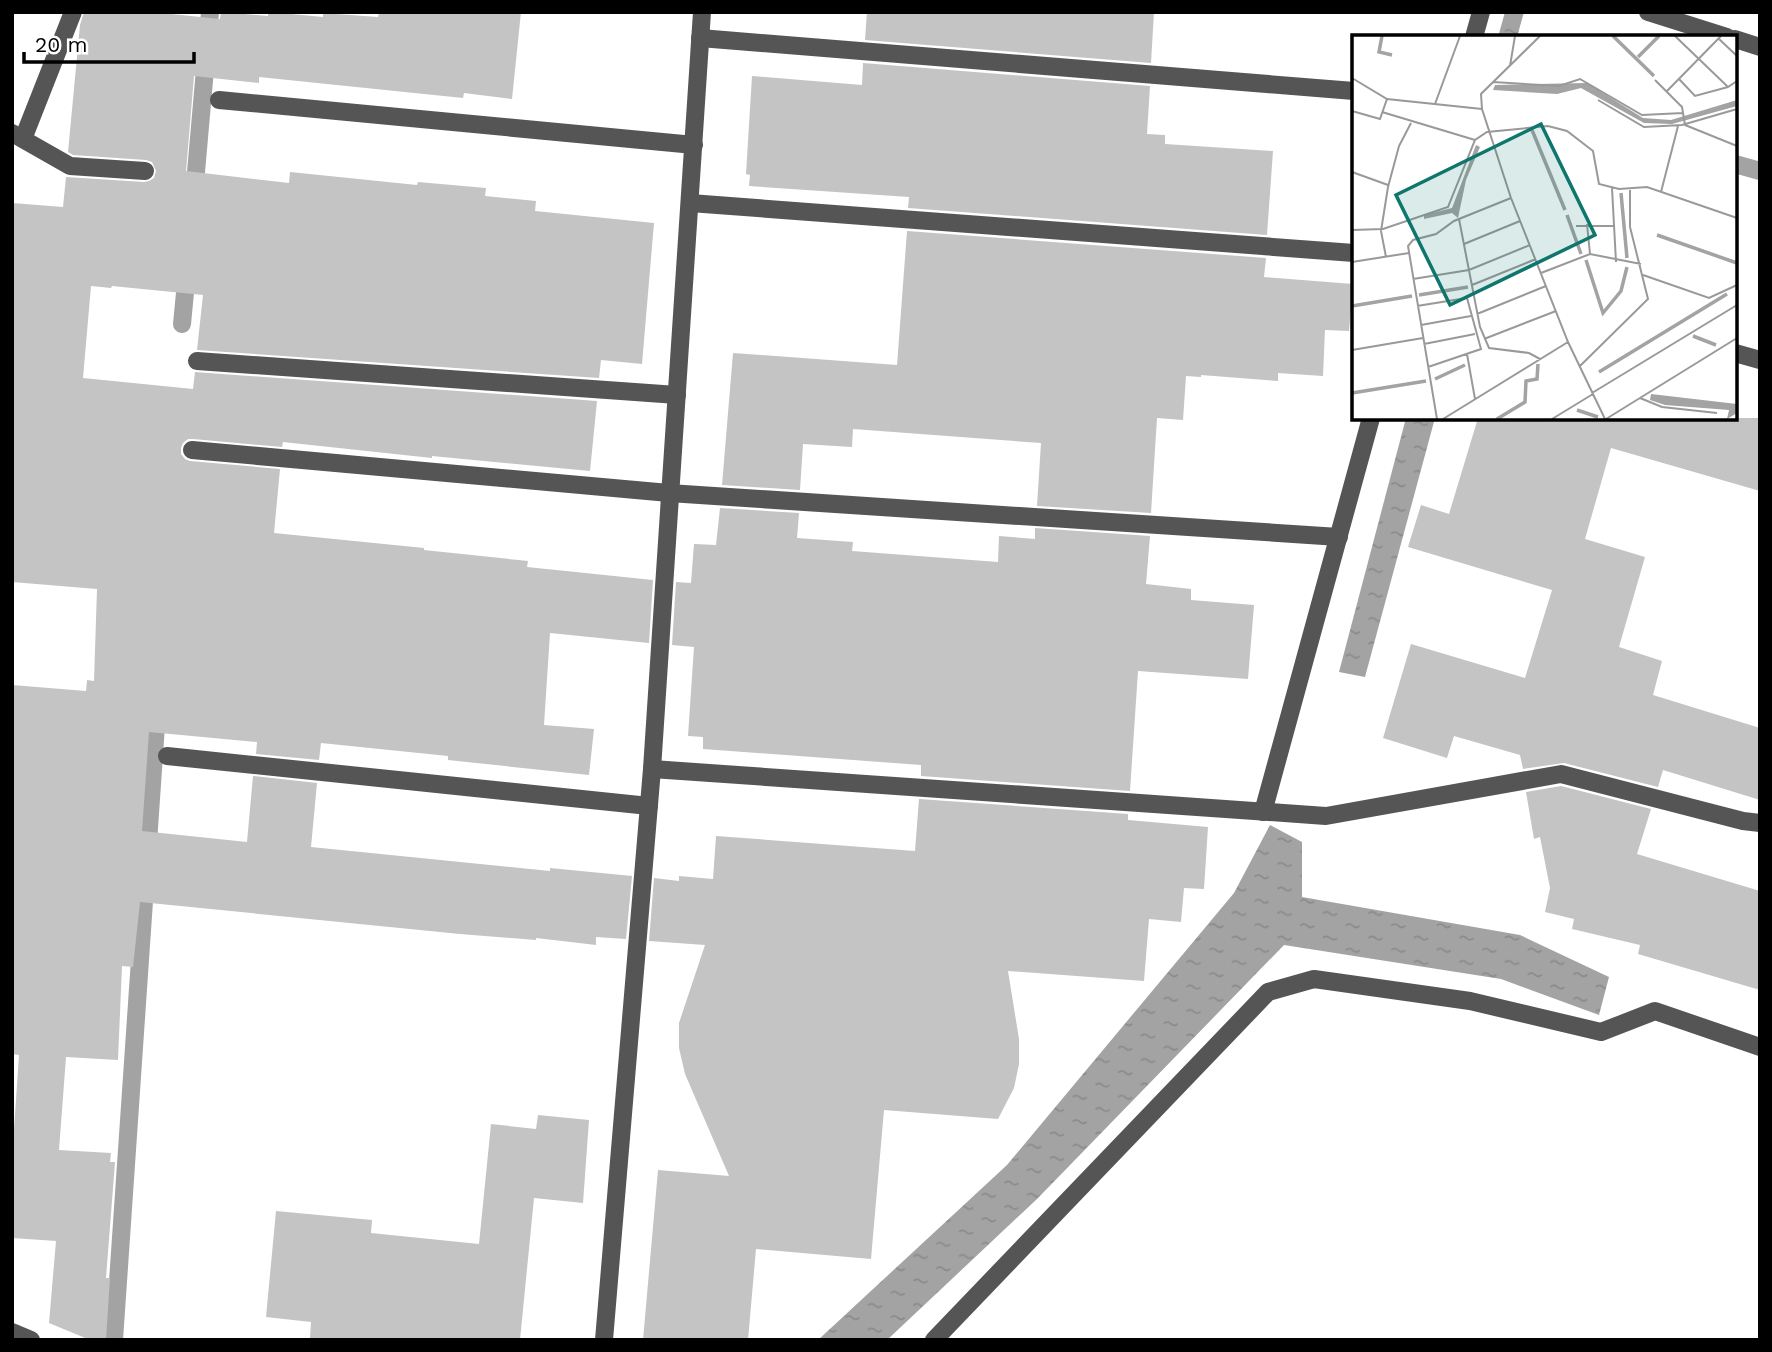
<svg xmlns="http://www.w3.org/2000/svg" width="1772" height="1352" font-family="'Work Sans',sans-serif">
  <style>
    .water { fill: url(#water-ripples) }
    .lines { fill: none; stroke-linecap: round; stroke-linejoin: round }
    .stream { stroke: #a3a3a3; stroke-width: 18 }
    .building { fill: #c4c4c4 }
    .minor { stroke: #555; stroke-width: 18 }
    .inset-river { fill: none; stroke: #a3a3a3; stroke-width: 3.5 }
    .inset-road { fill: none; stroke: #999; stroke-width: 2 }
    .view { fill: #0f766e; fill-opacity: 0.15; stroke: #0f766e; stroke-width: 3.5 }
    .inset-edge { fill: none; stroke: #000; stroke-width: 3.5 }
  </style>
  <defs>
    <pattern id="water-ripples" width="26" height="14" patternUnits="userSpaceOnUse" patternTransform="scale(1.75)"><rect width="26" height="14" fill="#a3a3a3"/><path d="M2 4q2-2 4 0t4 0M15 11q2-2 4 0t4 0" fill="none" stroke="#8b8b8b"/></pattern>
  </defs>
  <rect width="100%" height="100%" fill="#fff"/>
  <g class="water">
    <path d="M 1505,12 L 1524,12 L 1517,37 L 1498,37 Z"/>
    <path d="M 1406,418 L 1435,418 L 1365,677 L 1339,672 Z"/>
    <path d="M 1270,825 L 1302,842 L 1302,897 L 1520,935 L 1609,977 L 1599,1015 L 1501,979 L 1284,945 L 1037,1199 L 887,1340 L 818,1340 L 1007,1165 L 1234,893 Z"/>
  </g>
  <g class="lines">
    <g class="stream">
      <path d="M 1735,164 L 1760,171"/>
      <path d="M 194,195 L 210,12"/>
      <path d="M 182,324 L 187,272"/>
      <path d="M 114,1340 L 157,711"/>
    </g>
  </g>
  <g class="building">
    <path d="M 84,12 L 152,12 L 220,19 L 221,12 L 268,16 L 268,12 L 270,12 L 323,17 L 323,13 L 378,17 L 379,12 L 521,12 L 512,99 L 464,93 L 463,98 L 259,77 L 259,83 L 194,76 L 186,171 L 289,183 L 290,172 L 417,185 L 418,182 L 486,188 L 485,196 L 536,201 L 535,211 L 654,223 L 642,364 L 601,360 L 599,378 L 197,350 L 203,295 L 112,286 L 111,288 L 91,286 L 83,378 L 193,389 L 195,372 L 597,401 L 590,471 L 432,456 L 432,458 L 283,442 L 282,447 L 193,439 L 188,439 L 183,443 L 181,448 L 181,454 L 185,459 L 190,461 L 280,469 L 274,533 L 424,548 L 424,550 L 528,561 L 527,567 L 653,580 L 649,643 L 550,633 L 544,725 L 594,729 L 589,775 L 448,760 L 448,756 L 321,743 L 319,760 L 256,754 L 257,742 L 149,732 L 142,831 L 247,842 L 253,776 L 317,783 L 311,847 L 550,871 L 550,868 L 632,876 L 626,939 L 596,937 L 596,945 L 536,938 L 536,940 L 460,934 L 140,902 L 133,967 L 122,966 L 118,1060 L 66,1057 L 59,1150 L 111,1153 L 110,1162 L 115,1162 L 106,1278 L 110,1278 L 106,1340 L 90,1340 L 49,1323 L 56,1241 L 12,1238 L 12,1159 L 19,1055 L 12,1054 L 12,685 L 86,691 L 87,680 L 94,681 L 97,589 L 12,582 L 12,203 L 63,207 L 66,177 L 144,182 L 149,181 L 154,178 L 156,171 L 152,162 L 146,160 L 73,155 L 68,152 L 80,25 Z"/>
    <path d="M 867,12 L 1154,12 L 1151,63 L 865,40 Z"/>
    <path d="M 863,63 L 1150,86 L 1147,134 L 1165,135 L 1165,144 L 1273,151 L 1267,235 L 908,208 L 909,197 L 749,186 L 750,175 L 746,174 L 752,76 L 862,85 Z"/>
    <path d="M 907,231 L 1266,258 L 1264,277 L 1353,284 L 1349,331 L 1325,330 L 1323,376 L 1278,373 L 1278,381 L 1201,375 L 1201,377 L 1186,376 L 1183,420 L 1157,418 L 1151,513 L 1037,506 L 1041,443 L 853,429 L 852,447 L 803,444 L 800,490 L 722,485 L 733,353 L 897,365 Z"/>
    <path d="M 1478,418 L 1760,418 L 1760,491 L 1611,448 L 1585,539 L 1645,557 L 1619,647 L 1662,661 L 1653,695 L 1760,728 L 1760,800 L 1663,770 L 1658,787 L 1564,763 L 1523,769 L 1520,755 L 1454,736 L 1447,758 L 1383,738 L 1411,644 L 1525,678 L 1552,590 L 1408,547 L 1421,505 L 1449,514 Z"/>
    <path d="M 720,508 L 799,513 L 797,538 L 853,542 L 852,551 L 998,562 L 999,536 L 1035,539 L 1035,528 L 1150,536 L 1146,584 L 1191,589 L 1191,600 L 1254,605 L 1248,679 L 1138,671 L 1130,791 L 921,776 L 921,765 L 703,749 L 703,737 L 688,736 L 694,647 L 672,645 L 676,582 L 691,583 L 694,544 L 716,545 Z"/>
    <path d="M 1561,786 L 1651,809 L 1637,854 L 1760,891 L 1760,990 L 1638,954 L 1640,945 L 1572,929 L 1574,919 L 1545,912 L 1550,888 L 1540,837 L 1534,839 L 1526,792 Z"/>
    <path d="M 919,799 L 1128,814 L 1128,820 L 1208,827 L 1204,889 L 1184,888 L 1181,922 L 1149,919 L 1144,981 L 1008,971 L 1019,1039 L 1019,1064 L 1014,1088 L 998,1119 L 884,1110 L 871,1259 L 756,1249 L 748,1340 L 643,1340 L 658,1170 L 729,1176 L 685,1074 L 679,1048 L 679,1023 L 705,945 L 649,941 L 654,878 L 679,881 L 679,876 L 713,879 L 716,836 L 915,851 Z"/>
    <path d="M 538,1115 L 589,1120 L 583,1203 L 534,1198 L 520,1340 L 333,1340 L 310,1338 L 311,1322 L 266,1317 L 276,1211 L 372,1220 L 371,1233 L 479,1244 L 491,1124 L 536,1129 Z"/>
  </g>
  <g class="lines">
    <g class="minor">
      <path d="M 1648,12 L 1727,37"/>
      <path d="M 1474,37 L 1481,12"/>
      <path d="M 700,38 L 1354,91"/>
      <path d="M 1735,39 L 1760,47"/>
      <path d="M 219,100 L 694,145"/>
      <path d="M 12,133 L 70,166 L 145,171"/>
      <path d="M 23,139 L 73,12"/>
      <path d="M 690,203 L 1354,253"/>
      <path d="M 1735,353 L 1760,360"/>
      <path d="M 197,361 L 677,395"/>
      <path d="M 192,450 L 669,493 L 1339,537"/>
      <path d="M 167,756 L 649,806"/>
      <path d="M 652,769 L 1326,816 L 1561,774 L 1743,821 L 1760,823"/>
      <path d="M 1263,812 L 1371,418"/>
      <path d="M 12,1332 L 31,1340"/>
      <path d="M 604,1340 L 652,769 L 702,12"/>
      <path d="M 934,1340 L 1268,992 L 1314,979 L 1470,1001 L 1601,1032 L 1655,1011 L 1760,1047"/>
    </g>
  </g>
  <g transform="translate(1352 35)">
    <rect width="385" height="385" fill="#fff"/>
    <path d="M 235,48 L 291,83 L 319,85 L 385,65 L 385,71 L 320,89 L 292,88 L 229,53 L 205,59 L 141,55 L 143,50 ZM 124,110 L 128,112 L 114,145 L 106,183 L 100,178 L 72,184 L 72,180 L 100,173 ZM 299,359 L 385,369 L 385,378 L 375,384 L 377,375 L 313,370 L 298,365 Z" fill="#a3a3a3"/>
    <path class="inset-river" d="M 30,1 L 27,17 L 40,20M 261,1 L 302,41M 286,22 L 307,1M 180,95 L 213,175M 269,158 L 275,223M 215,180 L 229,219M 305,200 L 385,228M 234,225 L 251,278 L 269,256 L 275,232M 67,260 L 116,252M 0,271 L 60,261M 341,301 L 364,310M 247,337 L 375,259M 83,344 L 113,330M 0,358 L 74,346M 225,375 L 246,382M 145,384 L 173,367 L 174,346 L 185,344 L 186,329"/>
    <path class="inset-road" d="M 188,1 L 129,59 L 130,74 L 159,163 L 216,307 L 253,384M 323,1 L 376,52 L 385,46M 367,4 L 385,21M 158,31 L 163,1M 0,43 L 35,64 L 130,74M 327,44 L 343,61 L 376,52M 303,45 L 330,72 L 333,90 L 385,111M 141,47 L 207,51 L 228,44 L 290,80 L 331,78M 315,56 L 369,1M 246,65 L 292,92 L 330,90 L 385,74M 83,69 L 108,1M 0,76 L 28,84 L 35,64M 30,77 L 123,105M 0,137 L 36,150M 260,153 L 264,227M 309,157 L 326,91M 107,184 L 128,292 L 137,313 L 177,318 L 188,324M 235,189 L 238,219M 224,191 L 262,191M 0,195 L 31,194 L 96,172 L 123,105 L 135,97 L 196,91 L 215,96 L 241,116 L 247,149 L 267,154 L 295,152 L 385,183M 112,209 L 168,186M 34,222 L 29,196 L 36,152 L 47,111 L 59,88M 0,227 L 57,218M 189,238 L 238,219 L 289,229M 291,240 L 357,263 L 385,250M 61,244 L 117,235 L 178,210M 120,250 L 184,224M 65,271 L 115,263 L 129,314 L 76,332M 125,279 L 194,251M 69,290 L 119,281M 132,304 L 204,276M 72,309 L 123,299M 0,315 L 71,303M 115,319 L 123,364M 228,331 L 296,264 L 278,192 L 278,155M 240,358 L 385,270M 288,363 L 310,372 L 365,378M 85,384 L 56,211 L 61,205 L 84,199 L 102,186 L 159,163M 91,384 L 216,307M 200,384 L 241,359M 254,384 L 385,303"/>
    <path class="view" d="M 189,89 L 243,200 L 98,270 L 44,160 Z"/>
    <rect width="385" height="385" class="inset-edge"/>
  </g>
  <rect width="1772" height="1352" fill="none" stroke="#000000" stroke-width="28"/>
  <path d="M24 52v10h170v-10" fill="none" stroke="#000000" stroke-width="3.5"/>
  <text x="35" y="52" font-size="21" fill="#000000" stroke="#ffffff" stroke-width="5" paint-order="stroke">20 m</text>
</svg>
